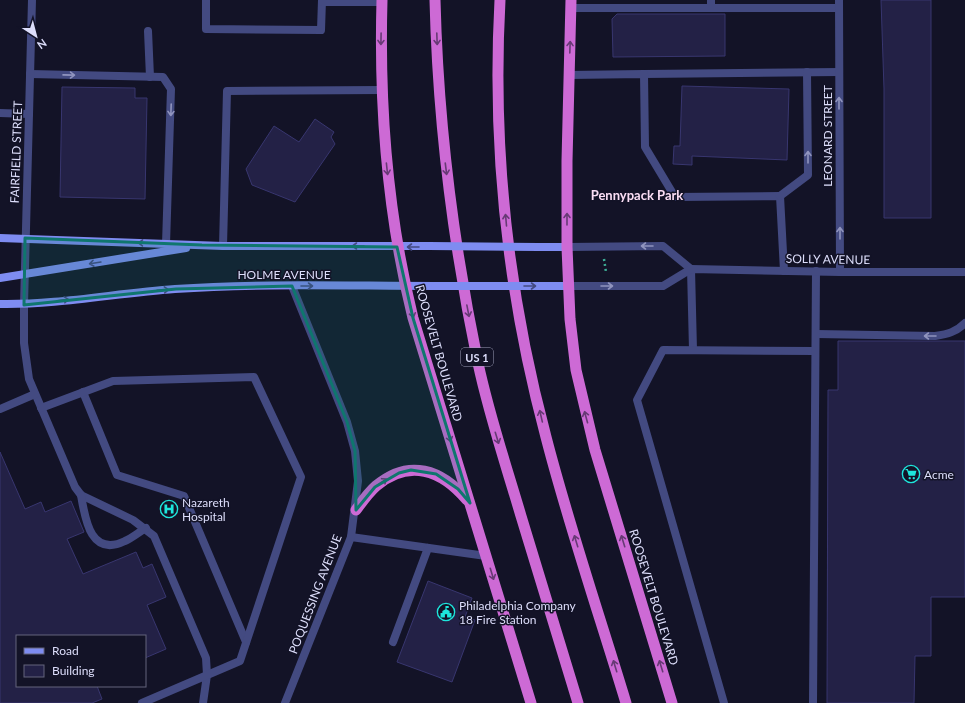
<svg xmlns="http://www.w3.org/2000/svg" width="965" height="703" font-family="Lato,sans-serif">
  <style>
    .building { fill: #232146; stroke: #38366f }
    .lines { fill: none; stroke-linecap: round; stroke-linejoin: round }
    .path { stroke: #3eae96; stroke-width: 2.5; stroke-dasharray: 2 3; stroke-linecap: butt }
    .service { stroke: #434a81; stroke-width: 8 }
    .minor { stroke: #434a81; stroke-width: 8 }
    .tertiary { stroke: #434a81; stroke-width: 8 }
    .secondary { stroke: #7e8cf1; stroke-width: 8 }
    .trunk { stroke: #cd6ad5; stroke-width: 11 }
    .secondary-bridge { stroke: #7e8cf1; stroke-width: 8 }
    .oneway { stroke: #673a75 }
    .oneway2 { stroke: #9094be }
    .oneway3 { stroke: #434982 }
    .marked { fill: #0f766e; fill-opacity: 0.2; stroke: #0f766e; stroke-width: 3; stroke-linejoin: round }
    .labels { text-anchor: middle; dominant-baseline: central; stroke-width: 3; stroke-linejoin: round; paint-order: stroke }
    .shield { fill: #131327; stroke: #a0a1bb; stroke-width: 1 }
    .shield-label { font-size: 11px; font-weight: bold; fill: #dddefb }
    .street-label { font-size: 12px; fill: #dddefb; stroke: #131327 }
    .poi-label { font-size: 12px; fill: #dddefb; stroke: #131327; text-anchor: start }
    .neighbourhood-label { font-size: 13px; font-weight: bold; fill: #fbdef5; stroke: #131327 }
  </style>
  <rect width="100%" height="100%" fill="#131327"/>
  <g class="building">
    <path d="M 881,0 L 931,0 L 931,218 L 884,218 L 884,89 Z"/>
    <path d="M 617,14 L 725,14 L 725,56 L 613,57 L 612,19 Z"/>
    <path d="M 682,86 L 789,89 L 787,160 L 692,156 L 692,165 L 673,164 L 674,146 L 680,146 Z"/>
    <path d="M 62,87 L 135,88 L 135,98 L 147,98 L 145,199 L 60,197 Z"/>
    <path d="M 315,119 L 334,132 L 331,137 L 335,144 L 295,202 L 252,185 L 246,169 L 274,126 L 299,142 Z"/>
    <path d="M 838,341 L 965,341 L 965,597 L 931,597 L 931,656 L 915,656 L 914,703 L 827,703 L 828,390 L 838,390 Z"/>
    <path d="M 0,452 L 25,509 L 41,502 L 45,512 L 71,501 L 84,532 L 67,539 L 83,574 L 136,552 L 143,568 L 152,564 L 166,597 L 147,605 L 166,649 L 145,658 L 145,636 L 17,636 L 17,686 L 97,686 L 102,699 L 92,703 L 0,703 Z"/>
    <path d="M 428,581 L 472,598 L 465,617 L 475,620 L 452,682 L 397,662 Z"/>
  </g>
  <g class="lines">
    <path class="path" d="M 604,259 L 606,272"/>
    <g class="service">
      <path d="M 206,0 L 206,29 L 321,30 L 322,0"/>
      <path d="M 711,0 L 711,8"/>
      <path d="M 322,2 L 382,2"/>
      <path d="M 571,8 L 839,8"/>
      <path d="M 148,31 L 150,77"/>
      <path d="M 30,74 L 163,77 L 171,89 L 166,244"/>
      <path d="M 644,74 L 839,72"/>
      <path d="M 569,75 L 644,74 L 645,147 L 675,197 L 780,196 L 784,271"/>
      <path d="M 0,113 L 29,114"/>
      <path d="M 780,196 L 808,175 L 807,72"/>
      <path d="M 223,246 L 227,91 L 382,90"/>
      <path d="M 691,269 L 693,350"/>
      <path d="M 24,305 L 24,343 L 29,379 L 75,487 L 81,495 L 133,520 L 154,536 L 206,658 L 207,675 L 203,703"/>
      <path d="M 816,334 L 935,336 C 948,334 956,332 965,323"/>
      <path d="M 83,392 L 117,475 L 184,496 L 246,642"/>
      <path d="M 41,408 L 113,381 L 254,377 L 301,477 L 240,661 L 142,703"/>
      <path d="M 0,409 L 35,394"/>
      <path d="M 81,495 C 85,518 90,558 125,541 C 132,538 139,532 146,528"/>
      <path d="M 351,537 L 486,556"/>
      <path d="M 393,642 L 428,548"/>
      <path d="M 724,703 L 637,400 L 663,350 L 815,351"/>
      <path d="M 813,703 L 816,271"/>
    </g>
    <g class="minor">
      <path d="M 839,0 L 840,272"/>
      <path d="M 24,305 L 32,0"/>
      <path d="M 285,703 L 351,537 L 358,481 L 355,451 L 347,422 L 292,286"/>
    </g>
    <g class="tertiary">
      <path d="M 567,247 L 663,246 L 691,269"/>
      <path d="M 568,286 L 663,286 L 691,269 L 840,272 L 965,272"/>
    </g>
    <g class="secondary">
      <path d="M 0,238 L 223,246 L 429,246"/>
      <path d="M 538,247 L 567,247"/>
      <path d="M 0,278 L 186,248"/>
      <path d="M 544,286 L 568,286"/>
      <path d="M 0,304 C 58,305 117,293 175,289 C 261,283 348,286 435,286"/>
    </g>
    <g class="trunk">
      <path d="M 382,0 C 379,108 387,213 413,318 L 531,703"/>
      <path d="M 435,0 C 438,122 453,243 478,363 C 489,415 506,465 521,516 C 540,578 559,641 578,703"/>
      <path d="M 500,0 C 492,146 508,295 546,437 C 569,526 599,614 626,703"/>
      <path d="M 571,0 L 567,161 L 567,247 L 570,319 L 576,370 L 595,450 L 672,703"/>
      <path d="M 356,510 C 362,502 368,493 376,486 C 409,458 442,470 467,500"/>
    </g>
    <g class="secondary-bridge">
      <path d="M 429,246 L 538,247"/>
      <path d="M 435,286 L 544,286"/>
    </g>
  </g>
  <defs><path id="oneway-shaft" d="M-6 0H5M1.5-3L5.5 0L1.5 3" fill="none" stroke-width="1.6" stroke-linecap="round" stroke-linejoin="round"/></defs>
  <g class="oneway">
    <use href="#oneway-shaft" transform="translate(381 39) rotate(91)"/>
    <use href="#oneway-shaft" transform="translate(437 39) rotate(88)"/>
    <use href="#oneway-shaft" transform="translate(570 47) rotate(-88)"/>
    <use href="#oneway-shaft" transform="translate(387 169) rotate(84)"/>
    <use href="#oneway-shaft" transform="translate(446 169) rotate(83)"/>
    <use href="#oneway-shaft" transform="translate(567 219) rotate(-90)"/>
    <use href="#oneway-shaft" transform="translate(506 220) rotate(-95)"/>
    <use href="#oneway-shaft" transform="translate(468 311) rotate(79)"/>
    <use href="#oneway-shaft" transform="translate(412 312) rotate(76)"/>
    <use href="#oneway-shaft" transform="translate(541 416) rotate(-103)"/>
    <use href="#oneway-shaft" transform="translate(586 417) rotate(-105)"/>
    <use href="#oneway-shaft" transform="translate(449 436) rotate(73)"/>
    <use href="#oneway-shaft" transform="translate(497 438) rotate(73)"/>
    <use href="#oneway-shaft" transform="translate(382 482) rotate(-34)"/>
    <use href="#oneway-shaft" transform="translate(576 541) rotate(-107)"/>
    <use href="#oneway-shaft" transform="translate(623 541) rotate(-107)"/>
    <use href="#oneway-shaft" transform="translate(492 574) rotate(73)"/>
    <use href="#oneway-shaft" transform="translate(615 666) rotate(-107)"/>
    <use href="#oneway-shaft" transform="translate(661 666) rotate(-107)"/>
  </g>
  <g class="oneway2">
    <use href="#oneway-shaft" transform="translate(69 75) rotate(1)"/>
    <use href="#oneway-shaft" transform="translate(839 103) rotate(-90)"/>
    <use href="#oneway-shaft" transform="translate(171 110) rotate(92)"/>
    <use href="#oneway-shaft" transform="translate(808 157) rotate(-90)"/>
    <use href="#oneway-shaft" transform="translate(840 233) rotate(-90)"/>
    <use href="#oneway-shaft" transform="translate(647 246) rotate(180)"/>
    <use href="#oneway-shaft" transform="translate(607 286)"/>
    <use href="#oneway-shaft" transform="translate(930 336) rotate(-180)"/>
  </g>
  <g class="oneway3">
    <use href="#oneway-shaft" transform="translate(144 243) rotate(-178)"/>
    <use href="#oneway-shaft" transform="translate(358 246) rotate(180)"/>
    <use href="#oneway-shaft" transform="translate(413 247) rotate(-180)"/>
    <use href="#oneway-shaft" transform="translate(95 263) rotate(171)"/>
    <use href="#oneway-shaft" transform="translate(307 286)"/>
    <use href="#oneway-shaft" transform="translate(530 286)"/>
    <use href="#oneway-shaft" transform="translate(163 290) rotate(-4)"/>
    <use href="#oneway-shaft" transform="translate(63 300) rotate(-7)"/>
  </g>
  <path class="marked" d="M 25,238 L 202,245 L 397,247 L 413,318 L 470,503 L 458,489 L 436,474 L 411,470 L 399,473 L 375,487 L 356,510 L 355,451 L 347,422 L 292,286 L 176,289 L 24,305 Z"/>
  <defs>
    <symbol id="supermarket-ring" viewBox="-11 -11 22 22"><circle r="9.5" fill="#131327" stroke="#1ee6dc" stroke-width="1.5"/><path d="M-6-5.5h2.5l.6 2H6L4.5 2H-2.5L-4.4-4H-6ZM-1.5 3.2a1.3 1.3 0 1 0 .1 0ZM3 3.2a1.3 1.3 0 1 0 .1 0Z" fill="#1ee6dc"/></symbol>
    <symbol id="hospital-ring" viewBox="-11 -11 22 22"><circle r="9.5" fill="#131327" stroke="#1ee6dc" stroke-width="1.5"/><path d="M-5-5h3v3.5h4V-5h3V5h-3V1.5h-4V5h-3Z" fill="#1ee6dc"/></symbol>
    <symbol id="civic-ring" viewBox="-11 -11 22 22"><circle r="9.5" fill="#131327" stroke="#1ee6dc" stroke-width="1.5"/><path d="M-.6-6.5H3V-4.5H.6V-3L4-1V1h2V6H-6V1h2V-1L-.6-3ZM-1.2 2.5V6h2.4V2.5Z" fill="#1ee6dc"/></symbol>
  </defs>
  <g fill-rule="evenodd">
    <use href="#supermarket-ring" x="901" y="464" width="20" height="20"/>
    <use href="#hospital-ring" x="159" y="499" width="20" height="20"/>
    <use href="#civic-ring" x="436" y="602" width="20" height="20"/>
  </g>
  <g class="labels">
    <rect class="shield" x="461" y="348" width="32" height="18" rx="3"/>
    <g class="shield-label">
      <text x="477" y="357">US 1</text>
    </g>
    <g class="street-label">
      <text transform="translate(827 136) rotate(-90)">LEONARD STREET</text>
      <text transform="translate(16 152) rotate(-88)">FAIRFIELD STREET</text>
      <text transform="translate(828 259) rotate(1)">SOLLY AVENUE</text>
      <text x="284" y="274">HOLME AVENUE</text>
      <text transform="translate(439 353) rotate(74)">ROOSEVELT BOULEVARD</text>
      <text transform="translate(315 594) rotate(-69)">POQUESSING AVENUE</text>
      <text transform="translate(654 597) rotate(73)">ROOSEVELT BOULEVARD</text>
    </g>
    <g class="poi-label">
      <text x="924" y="474">Acme</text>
      <text x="182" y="502">Nazareth<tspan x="182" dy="14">Hospital</tspan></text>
      <text x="459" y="605">Philadelphia Company<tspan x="459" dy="14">18 Fire Station</tspan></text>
    </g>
    <g class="neighbourhood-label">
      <text x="637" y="195">Pennypack Park</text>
    </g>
  </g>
  <rect x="16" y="635" width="130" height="52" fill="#131327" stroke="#64647c"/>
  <rect x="24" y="648" width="20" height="6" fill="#7e8cf1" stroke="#64647c"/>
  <text x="52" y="655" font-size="12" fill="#dddefb">Road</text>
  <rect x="24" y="665" width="20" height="12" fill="#232146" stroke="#64647c"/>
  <text x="52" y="675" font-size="12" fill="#dddefb">Building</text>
  <g transform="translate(36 36) rotate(144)" stroke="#131327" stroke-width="3" paint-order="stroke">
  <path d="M0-3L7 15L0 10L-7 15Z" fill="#dddefb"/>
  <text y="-6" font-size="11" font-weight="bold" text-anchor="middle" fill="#dddefb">N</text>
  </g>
</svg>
